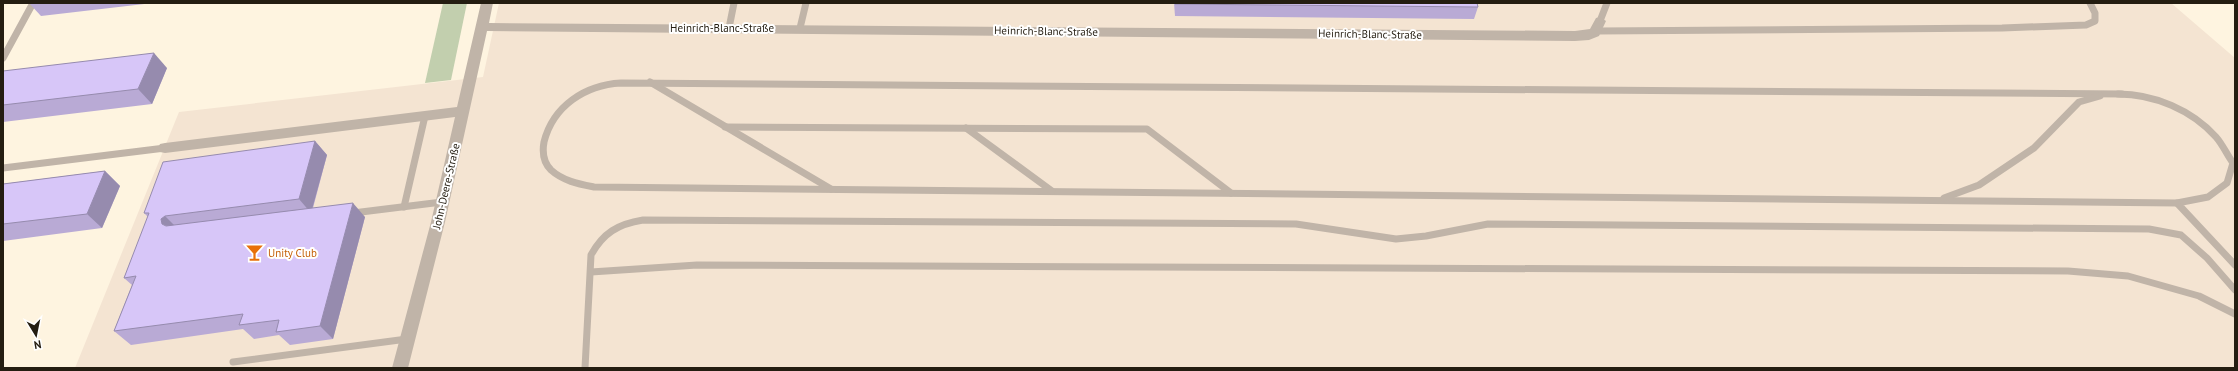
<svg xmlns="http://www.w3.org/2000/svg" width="2238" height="371" font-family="'PT Sans',sans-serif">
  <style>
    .industrial { fill: #f4e4d2 }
    .green { fill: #c2cfae }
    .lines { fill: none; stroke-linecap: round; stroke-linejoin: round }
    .service { stroke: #c0b4a8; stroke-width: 7 }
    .minor { fill: #c0b4a8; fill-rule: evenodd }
    .wall { fill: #b9aad5 }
    .shaded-wall { fill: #968bae }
    .building { fill: #d7c6f8; stroke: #968bae }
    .labels { text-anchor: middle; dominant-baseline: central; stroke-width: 4; stroke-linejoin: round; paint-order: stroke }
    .street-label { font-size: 11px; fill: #241d11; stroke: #fff }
    .food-label { font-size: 11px; fill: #c56008; stroke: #fff; text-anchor: start }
  </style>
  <rect width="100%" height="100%" fill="#fef4e0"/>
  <path class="industrial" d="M 499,3 L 2171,3 L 2235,58 L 2235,368 L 75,368 L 179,112 L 483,77 Z"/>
  <path class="green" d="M 443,3 L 467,3 L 451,80 L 425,83 Z"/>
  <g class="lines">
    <g class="service">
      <path d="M 1600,21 L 1607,3"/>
      <path d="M 729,28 L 734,3"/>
      <path d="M 800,28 L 806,3"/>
      <path d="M 1598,31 L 2002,28 L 2086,25 L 2095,21 L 2095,13 L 2090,3"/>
      <path d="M 3,58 L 33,3"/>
      <path d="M 650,82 L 831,189"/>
      <path d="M 2118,94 C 2154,94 2192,110 2216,137 C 2223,145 2227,155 2233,163 L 2227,183 L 2208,197 L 2177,203 L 2235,265"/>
      <path d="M 2122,94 L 621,83 C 585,85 553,106 544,142 C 542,153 543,162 551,170 C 563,181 579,184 594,187 L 2177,203"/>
      <path d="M 725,127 L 1147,129 L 1231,193"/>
      <path d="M 966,128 L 1052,191"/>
      <path d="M 3,168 L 165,148"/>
      <path d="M 1944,198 L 1979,185 L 2034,148 L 2079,102 L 2100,96"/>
      <path d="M 404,207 L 425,116"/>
      <path d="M 353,213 L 442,202"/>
      <path d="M 591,272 L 697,265 L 2068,271 L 2128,276 L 2199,296 L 2235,314"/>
      <path d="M 233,362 L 407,339"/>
      <path d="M 585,368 L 591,255 C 603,233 618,224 643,220 L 1296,224 L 1396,239 L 1426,236 L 1488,224 L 2149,229 L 2181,235 L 2207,258 L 2235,290"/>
    </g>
    <path class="minor" d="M 481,3 L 493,3 L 489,23 L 1575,31 L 1590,29 L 1596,18 L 1600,17 L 1606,21 L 1599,36 L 1589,40 L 1575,41 L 487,31 L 445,222 L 408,368 L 392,368 L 431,222 L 455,117 L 165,153 L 160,152 L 158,148 L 160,144 L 165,143 L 457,107 Z"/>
  </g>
  <g class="wall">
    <path d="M 29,3 L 153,3 L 41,16 Z"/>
    <path d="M 1174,3 L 1477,3 L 1478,7 L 1474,19 L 1175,16 Z"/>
    <path d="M 167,68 L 152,104 L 3,122 L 3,71 Z"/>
    <path d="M 315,141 L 327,155 L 313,208 L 365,217 L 333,339 L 290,345 L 279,335 L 254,339 L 243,329 L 131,345 L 114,331 L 132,285 L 124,278 L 148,217 L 144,213 Z"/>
    <path d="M 105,171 L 120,186 L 102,228 L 3,241 L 3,184 Z"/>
  </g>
  <g class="shaded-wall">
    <path d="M 154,53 L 167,68 L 152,104 L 138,89 Z"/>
    <path d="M 315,141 L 327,155 L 311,213 L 299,199 Z"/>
    <path d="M 105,171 L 120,186 L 102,228 L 87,214 Z"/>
    <path d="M 353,203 L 365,217 L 333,339 L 320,326 Z"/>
    <path d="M 165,216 L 179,230 L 162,224 L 161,219 Z"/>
  </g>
  <g class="building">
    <path d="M 1175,3 L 1477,3 L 1478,7 L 1175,4 Z"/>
    <path d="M 154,53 L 138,89 L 3,105 L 3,71 Z"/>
    <path d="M 315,141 L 299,199 L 165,216 L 161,219 L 162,224 L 166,226 L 353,203 L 320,326 L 276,332 L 279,320 L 239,325 L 243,314 L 114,331 L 136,276 L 124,278 L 149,213 L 144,213 L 163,162 Z"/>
    <path d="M 105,171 L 87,214 L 3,224 L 3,184 Z"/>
  </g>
  <defs>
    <symbol id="bar-bare" viewBox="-9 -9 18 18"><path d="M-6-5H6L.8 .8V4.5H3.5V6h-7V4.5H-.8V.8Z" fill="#e8710a" stroke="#fff" stroke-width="2.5" paint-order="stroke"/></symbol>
  </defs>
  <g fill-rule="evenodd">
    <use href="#bar-bare" x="242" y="240" width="25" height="25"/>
  </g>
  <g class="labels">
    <g class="street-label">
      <text x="722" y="28">Heinrich-Blanc-Straße</text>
      <text transform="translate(1046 31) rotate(1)">Heinrich-Blanc-Straße</text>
      <text transform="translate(1370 34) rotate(1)">Heinrich-Blanc-Straße</text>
      <text transform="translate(446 186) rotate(-77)">John-Deere-Straße</text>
    </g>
    <g class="food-label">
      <text x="268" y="253">Unity Club</text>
    </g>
  </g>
  <rect width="2238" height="371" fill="none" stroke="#241d11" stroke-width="8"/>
  <g transform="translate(36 335) rotate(170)" stroke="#ffffff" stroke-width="3" paint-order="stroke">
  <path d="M0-3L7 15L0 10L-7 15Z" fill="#241d11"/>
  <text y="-6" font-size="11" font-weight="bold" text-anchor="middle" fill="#241d11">N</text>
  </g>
</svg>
